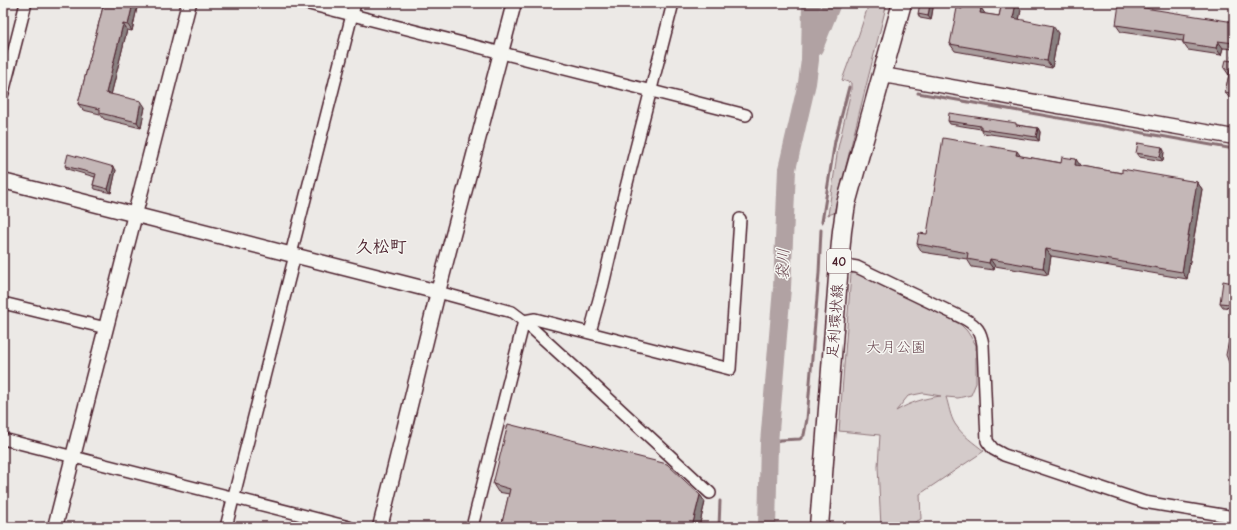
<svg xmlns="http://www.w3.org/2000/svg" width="1237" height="530" font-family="'Comic Neue','Klee One',sans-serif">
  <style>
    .green { fill: #d4cbca; stroke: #8f757a; fill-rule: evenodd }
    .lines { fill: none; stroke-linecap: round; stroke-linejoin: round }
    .stream { stroke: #886e73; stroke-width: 3 }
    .river { stroke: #b1a2a3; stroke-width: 18 }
    .minor-casing { stroke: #4a1f2b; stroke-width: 14 }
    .tertiary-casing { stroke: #4a1f2b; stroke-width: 17 }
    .primary-casing { stroke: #4a1f2b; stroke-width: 21 }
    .minor { stroke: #f6f6f2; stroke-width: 11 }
    .tertiary { stroke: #f6f6f2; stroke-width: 14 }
    .primary { stroke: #f6f6f2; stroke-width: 18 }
    .wall { fill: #a99d9d; stroke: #4a1f2b }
    .shaded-wall { fill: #898080; stroke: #4a1f2b }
    .building { fill: #c4b7b7; stroke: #4a1f2b }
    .labels { text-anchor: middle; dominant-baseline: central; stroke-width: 3; stroke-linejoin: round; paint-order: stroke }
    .shield { fill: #f6f6f2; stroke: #7e6067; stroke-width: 1 }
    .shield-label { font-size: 14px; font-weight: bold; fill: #4a1f2b }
    .street-label { font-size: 15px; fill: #4a1f2b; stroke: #f6f6f2 }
    .park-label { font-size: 15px; fill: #6c4a53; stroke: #f6f6f2 }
    .water-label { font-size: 16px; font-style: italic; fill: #6e4d55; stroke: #f6f6f2 }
    .quarter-label { font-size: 17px; font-weight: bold; fill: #4a1f2b; stroke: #f6f6f2 }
  </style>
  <rect width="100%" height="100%" fill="#ece9e6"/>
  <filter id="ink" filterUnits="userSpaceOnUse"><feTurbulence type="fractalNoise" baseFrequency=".025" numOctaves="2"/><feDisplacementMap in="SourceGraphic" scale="8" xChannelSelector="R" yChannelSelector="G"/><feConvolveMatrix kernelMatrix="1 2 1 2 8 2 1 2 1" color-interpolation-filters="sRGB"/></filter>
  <g filter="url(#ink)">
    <g class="green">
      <path d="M 869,3 L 887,3 L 834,213 L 828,215 L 838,148 L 851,91 L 851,83 L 842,80 L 859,34 Z"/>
      <path d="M 855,271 L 921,302 L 961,325 L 967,331 L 976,345 L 976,383 L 971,395 L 958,398 L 946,397 C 949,406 950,416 955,424 C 962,435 974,443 984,451 L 920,494 L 921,519 L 910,525 L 909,527 L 881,527 L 878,466 L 880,435 L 839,431 L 851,274 ZM 923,393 L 941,396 C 925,398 911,402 896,411 L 908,396 Z"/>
    </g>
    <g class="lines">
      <g class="stream">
        <path d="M 918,93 L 1234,149"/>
        <path d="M 822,222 L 835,141 L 849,87"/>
        <path d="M 769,443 L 780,440 L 800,439 L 804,435 L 807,419 L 819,273 L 821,230"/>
        <path d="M 719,527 L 720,501"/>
      </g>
      <g class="river">
        <path d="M 814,48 L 832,3"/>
        <path d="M 767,527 L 769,443 L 782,288 L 787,169 L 807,83 L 810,60 L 811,3"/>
      </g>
      <defs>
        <g id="minor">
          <path d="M 305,3 L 746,115"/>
          <path d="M 3,93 L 26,3"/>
          <path d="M 291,254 L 355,3"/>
          <path d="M 839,264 L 857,267 L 965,319 C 977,326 981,331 983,345 L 987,441 L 993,449 L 1004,455 L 1144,502 L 1234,517"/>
          <path d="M 438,292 L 512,312 L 524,321 L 583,375 L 710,493"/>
          <path d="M 3,303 L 106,328"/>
          <path d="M 590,332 L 603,285 L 624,195 L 673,3"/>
          <path d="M 3,439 L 349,527"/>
          <path d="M 226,527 L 295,255"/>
          <path d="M 472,527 L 524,321 L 535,319 L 730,369 L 740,219"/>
        </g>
        <g id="tertiary">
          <path d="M 883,75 L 1234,137"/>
          <path d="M 3,181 L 438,292"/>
          <path d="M 55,527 L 189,3"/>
          <path d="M 380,527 L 438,292 L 514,3"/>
        </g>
        <path id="primary" d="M 819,527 L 839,264 L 842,231 L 846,204 L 902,3"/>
      </defs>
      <use href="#minor" class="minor-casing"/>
      <use href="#tertiary" class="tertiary-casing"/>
      <use href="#primary" class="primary-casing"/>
      <use href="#minor" class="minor"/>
      <use href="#tertiary" class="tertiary"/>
      <use href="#primary" class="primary"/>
    </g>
    <g class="wall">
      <path d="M 104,3 L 138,3 L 132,31 L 127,30 L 111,95 L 145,107 L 141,128 L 104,119 L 100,114 L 83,110 L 78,104 Z"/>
      <path d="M 1002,3 L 1016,3 L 1021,10 L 1019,20 L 1058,33 L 1052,68 L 955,51 L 950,44 L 962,9 L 981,8 L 985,14 L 999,16 Z"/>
      <path d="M 1225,3 L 1234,3 L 1234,4 Z"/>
      <path d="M 933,8 L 931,20 L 920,18 L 918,14 Z"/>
      <path d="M 1234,22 L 1234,49 L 1223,48 L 1221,55 L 1188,50 L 1183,43 L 1183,41 L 1121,32 L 1116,25 Z"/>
      <path d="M 1234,51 L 1234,100 L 1230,99 L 1225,92 L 1229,75 L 1224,68 L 1232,61 Z"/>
      <path d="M 948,121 L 1017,125 L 1038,128 L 1040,132 L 1039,141 L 983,133 L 981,129 L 950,124 Z"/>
      <path d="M 1162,147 L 1164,151 L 1163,161 L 1139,157 L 1136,153 Z"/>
      <path d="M 1020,156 L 1122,173 L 1197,182 L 1202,189 L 1187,279 L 1051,256 L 1048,275 L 995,266 L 994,270 L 972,267 L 967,259 L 922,252 L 917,244 L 927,234 Z"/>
      <path d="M 65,166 L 116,170 L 111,193 L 95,189 L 93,185 L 95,177 L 67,169 Z"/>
      <path d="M 1233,283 L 1234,284 L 1234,296 L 1232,308 L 1223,307 L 1220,303 Z"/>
      <path d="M 1234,320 L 1234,370 L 1230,365 Z"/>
      <path d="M 493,484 L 700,495 L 705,502 L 699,527 L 501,527 L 509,494 L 498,492 Z"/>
    </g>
    <g class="shaded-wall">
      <path d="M 133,3 L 138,3 L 132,31 L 128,25 Z"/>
      <path d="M 1016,3 L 1021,10 L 1018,26 L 1013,18 Z"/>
      <path d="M 930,4 L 933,8 L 931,20 L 928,16 Z"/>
      <path d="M 981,8 L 986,15 L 980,13 Z"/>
      <path d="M 123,24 L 127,30 L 110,99 L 106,93 Z"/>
      <path d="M 1053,26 L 1058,33 L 1052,68 L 1047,61 Z"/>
      <path d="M 1218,41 L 1223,48 L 1221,55 L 1216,48 Z"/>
      <path d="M 141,101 L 145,107 L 141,128 L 137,122 Z"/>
      <path d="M 1038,128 L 1040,132 L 1039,141 L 1036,137 Z"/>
      <path d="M 1162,147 L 1164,151 L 1163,161 L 1160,157 Z"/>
      <path d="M 1017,151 L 1022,158 L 1016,155 Z"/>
      <path d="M 1076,159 L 1081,167 L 1075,165 Z"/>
      <path d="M 114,167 L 116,170 L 111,193 L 108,189 Z"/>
      <path d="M 1197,182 L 1202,189 L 1187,279 L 1182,272 Z"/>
      <path d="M 1046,249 L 1051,256 L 1048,275 L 1043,268 Z"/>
      <path d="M 990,259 L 995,266 L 994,270 L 989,263 Z"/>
      <path d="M 1233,283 L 1234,284 L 1234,296 L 1232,308 L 1230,304 Z"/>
      <path d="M 700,495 L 705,502 L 699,527 L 692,527 Z"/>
    </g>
    <g class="building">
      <path d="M 104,3 L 133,3 L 128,25 L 123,24 L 106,93 L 141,101 L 137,122 L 100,113 L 100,109 L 78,104 Z"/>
      <path d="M 920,3 L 930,4 L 928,16 L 918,14 Z"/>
      <path d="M 1002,3 L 1016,3 L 1013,18 L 1053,26 L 1047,61 L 950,44 L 957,8 L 962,9 L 963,5 L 981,8 L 980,13 L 999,16 Z"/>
      <path d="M 1119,4 L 1234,22 L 1234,43 L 1218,41 L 1216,48 L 1183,43 L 1184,35 L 1116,25 Z"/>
      <path d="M 1234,50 L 1234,94 L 1225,92 L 1230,70 L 1224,68 L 1226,60 L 1232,61 Z"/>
      <path d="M 949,113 L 1016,123 L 1016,125 L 1038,128 L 1036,137 L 981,129 L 981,126 L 948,121 Z"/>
      <path d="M 943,138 L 1017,151 L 1016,155 L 1061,163 L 1062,157 L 1076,159 L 1075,165 L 1122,173 L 1122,169 L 1197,182 L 1182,272 L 1046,249 L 1043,268 L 990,259 L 989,263 L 967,259 L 968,253 L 917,244 L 919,233 L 927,234 Z"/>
      <path d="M 1138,143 L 1162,147 L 1160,157 L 1136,153 Z"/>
      <path d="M 68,154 L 114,167 L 108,189 L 93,185 L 96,174 L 65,166 Z"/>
      <path d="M 1223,281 L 1233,283 L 1230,304 L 1220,303 Z"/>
      <path d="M 1233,320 L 1234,320 L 1234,364 L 1230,365 L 1226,355 Z"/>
      <path d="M 508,424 L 667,464 L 700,495 L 692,527 L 501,527 L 510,489 L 493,484 Z"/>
    </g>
  </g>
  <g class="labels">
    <rect class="shield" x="827" y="249" width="24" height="24" rx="3"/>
    <g class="shield-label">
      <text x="839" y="261">40</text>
    </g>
    <g class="street-label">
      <text transform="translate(835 321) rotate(-86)">足利環状線</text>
    </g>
    <g class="park-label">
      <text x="896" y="347">大月公園</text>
    </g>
    <g class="water-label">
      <text transform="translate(783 264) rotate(-88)">袋川</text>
    </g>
    <g class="quarter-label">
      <text x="381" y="246">久松町</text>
    </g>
  </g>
  <rect width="1237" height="530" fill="none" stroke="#f6f6f2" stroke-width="16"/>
  <rect x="8" y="8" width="1221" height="514" fill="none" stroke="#4a1f2b" stroke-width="1.5" filter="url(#ink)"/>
</svg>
